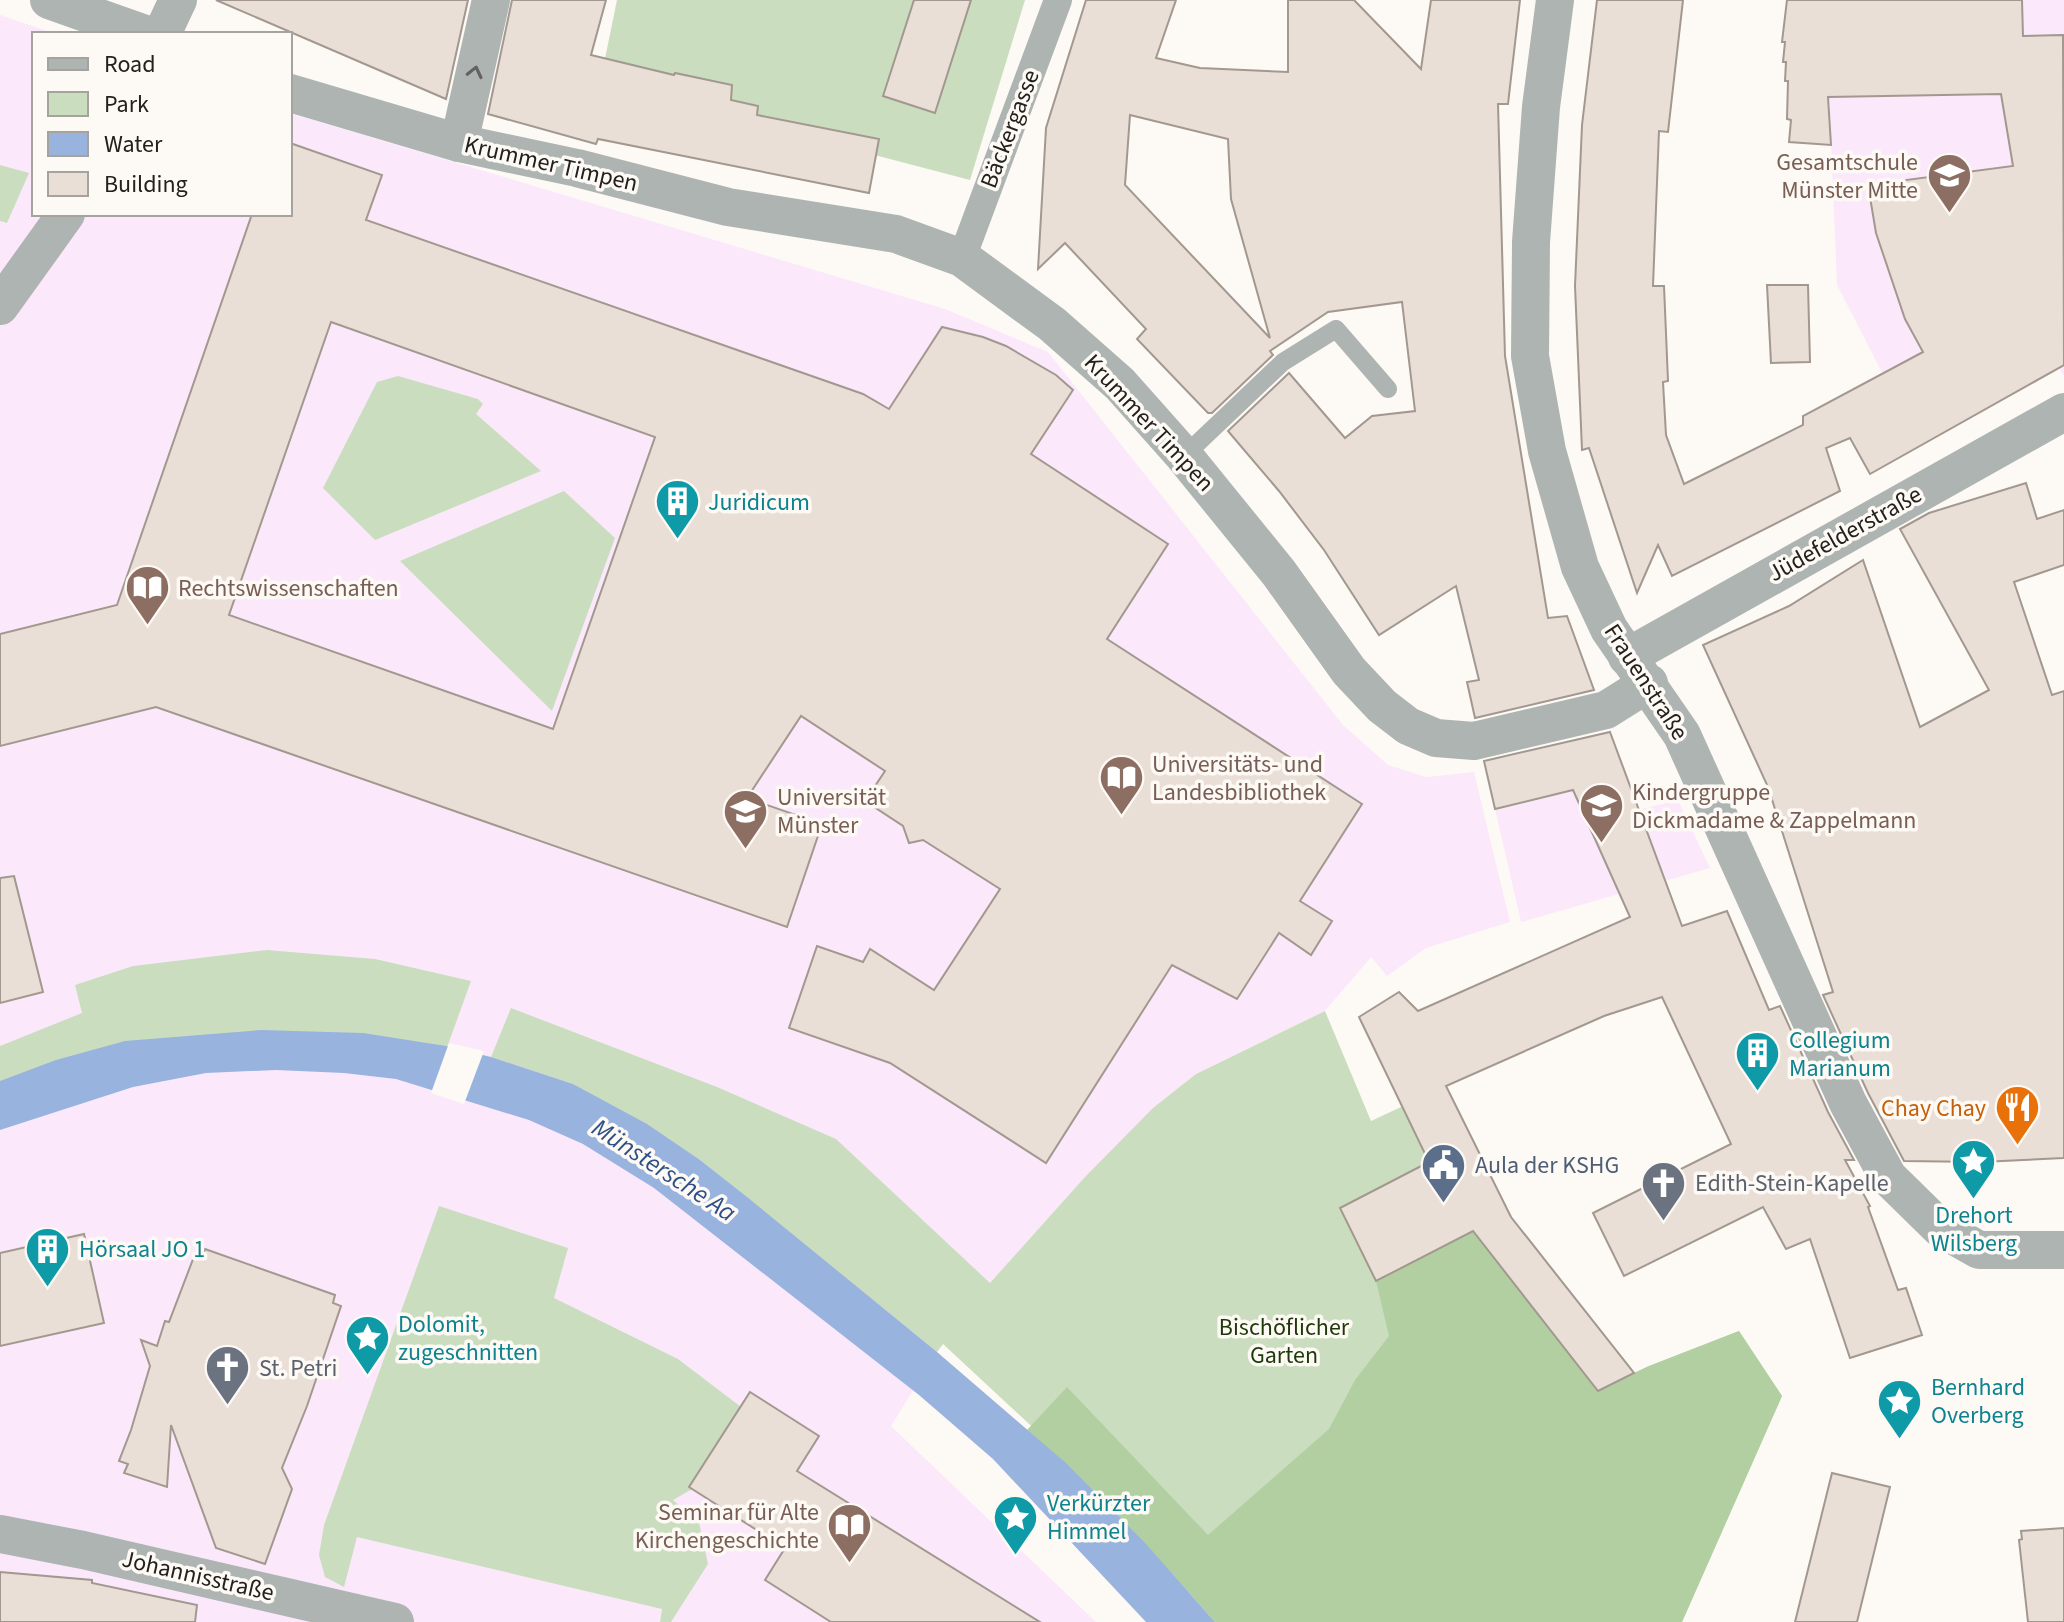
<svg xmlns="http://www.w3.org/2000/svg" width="2064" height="1622" font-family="'Source Sans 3',sans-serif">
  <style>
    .education { fill: #fbe9fb }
    .green { fill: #cadebf }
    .forest { fill: #b2cfa2 }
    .water { fill: #98b3de }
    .pier { fill: #fdf9f5 }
    .building { fill: #eadfd6; stroke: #a2988f; stroke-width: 2; fill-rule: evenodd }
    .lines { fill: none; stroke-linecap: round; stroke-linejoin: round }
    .service { stroke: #adb4b2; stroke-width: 18 }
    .pedestrian { stroke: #adb4b2; stroke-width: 28 }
    .minor { stroke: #adb4b2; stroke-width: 38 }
    .oneway { stroke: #626360 }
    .labels { text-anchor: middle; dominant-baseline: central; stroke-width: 7; stroke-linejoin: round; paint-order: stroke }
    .street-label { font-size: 24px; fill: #24201c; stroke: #fdf9f5 }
    .education-label { font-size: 24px; fill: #785e54; stroke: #fdf9f5; text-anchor: start }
    .culture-label { font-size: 24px; fill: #0d838f; stroke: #fdf9f5; text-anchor: start }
    .food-label { font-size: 24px; fill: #c56008; stroke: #fdf9f5; text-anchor: end }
    .service-label { font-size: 24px; fill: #4e5e75; stroke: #fdf9f5; text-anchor: start }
    .worship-label { font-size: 24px; fill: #5b616d; stroke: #fdf9f5; text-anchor: start }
    .park-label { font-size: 24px; fill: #1e3909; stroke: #fdf9f5 }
    .water-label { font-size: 26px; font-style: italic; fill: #2e5086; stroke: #fdf9f5 }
  </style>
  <rect width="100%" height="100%" fill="#fdf9f5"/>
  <g class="education">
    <path d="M 1825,0 L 2064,0 L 2064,376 L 2059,368 L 2017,393 L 1984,333 L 1889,386 L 1837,285 Z"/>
    <path d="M 0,15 L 56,34 L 34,34 L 34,214 L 290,214 L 290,113 L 945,309 L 1048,352 L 1343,725 L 1388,765 L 1426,777 L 1474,772 L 1510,922 L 1426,948 L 1387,976 L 1371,957 L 1325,1011 L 1196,1074 L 990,1283 L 937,1352 L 891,1426 L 1096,1622 L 0,1622 Z"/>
    <path d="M 1573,790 L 1589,822 L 1678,800 L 1710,868 L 1521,922 L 1495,809 Z"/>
  </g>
  <g class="green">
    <path d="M 617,0 L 1025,0 L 970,180 L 600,83 Z"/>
    <path d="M 0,165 L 29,173 L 7,223 L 0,221 Z"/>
    <path d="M 398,376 L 478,399 L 483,404 L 476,414 L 541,471 L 375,540 L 323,488 L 377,382 Z"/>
    <path d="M 564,491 L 615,538 L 552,711 L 400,561 Z"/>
    <path d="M 267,950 L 375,959 L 471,981 L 445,1053 L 0,1083 L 0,1046 L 82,1013 L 75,985 L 133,966 Z"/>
    <path d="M 511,1008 L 717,1087 L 836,1139 L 990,1283 L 1085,1177 L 1153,1108 L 1196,1074 L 1325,1011 L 1371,1121 L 1446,1086 L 1509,1213 L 1617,1381 L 1649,1366 L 1739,1331 L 1782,1396 L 1682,1622 L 1242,1622 L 943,1344 L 937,1352 L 700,1160 L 573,1084 L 491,1057 Z"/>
    <path d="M 439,1206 L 568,1248 L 554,1298 L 678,1359 L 745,1410 L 701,1484 L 673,1500 L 699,1522 L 708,1564 L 671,1622 L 660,1622 L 662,1609 L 357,1537 L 344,1587 L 325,1577 L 319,1555 L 324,1525 Z"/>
  </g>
  <path class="forest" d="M 1473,1231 L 1598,1390 L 1649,1366 L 1739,1331 L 1782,1396 L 1682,1622 L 1215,1622 C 1155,1554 1095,1489 1027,1430 L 1067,1387 L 1208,1535 L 1329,1429 L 1355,1380 L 1389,1336 L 1376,1281 Z"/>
  <path class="water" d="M 261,1030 L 363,1033 L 446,1046 L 491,1057 L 573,1084 L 647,1124 L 700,1160 L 747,1197 L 937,1352 L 1067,1464 L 1146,1544 L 1215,1622 L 1146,1622 L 993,1459 L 919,1395 L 654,1188 L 583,1144 L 529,1120 L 396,1079 L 344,1073 L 276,1070 L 206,1073 L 133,1087 L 0,1130 L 0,1081 L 56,1060 L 125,1041 Z"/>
  <path class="pier" d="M 449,1043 L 484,1051 L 464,1104 L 431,1093 Z"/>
  <g class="building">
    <path d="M 216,0 L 468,0 L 446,99 Z"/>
    <path d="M 512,0 L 606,0 L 591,55 L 674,75 L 675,73 L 732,85 L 731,100 L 758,106 L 757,115 L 879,139 L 869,193 L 598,139 L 596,144 L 488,114 Z"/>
    <path d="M 914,0 L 971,0 L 935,113 L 883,96 Z"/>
    <path d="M 1086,0 L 1176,0 L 1156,58 L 1200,68 L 1288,72 L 1288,0 L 1354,0 L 1421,69 L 1431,0 L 1520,0 L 1508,104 L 1498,104 L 1505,356 L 1548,618 L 1567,616 L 1594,690 L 1475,718 L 1467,682 L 1479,680 L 1456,586 L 1379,635 L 1324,550 L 1279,491 L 1228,431 L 1289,373 L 1345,438 L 1372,416 L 1415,411 L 1402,302 L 1328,312 L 1270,351 L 1273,355 L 1212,413 L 1208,413 L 1137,339 L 1146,329 L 1065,243 L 1038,269 L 1046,128 ZM 1130,115 L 1228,139 L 1231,199 L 1270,338 L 1125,185 Z"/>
    <path d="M 1597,0 L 1683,0 L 1668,132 L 1659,131 L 1653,286 L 1664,286 L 1668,381 L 1663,382 L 1666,435 L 1684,484 L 1803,425 L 1803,416 L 1923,352 L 1905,319 L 1876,233 L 1868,185 L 2013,166 L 2001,94 L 1828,97 L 1831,145 L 1789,142 L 1791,120 L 1787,119 L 1788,81 L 1785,81 L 1786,62 L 1783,62 L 1785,42 L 1782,42 L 1787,0 L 2022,0 L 2023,36 L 2063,35 L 2064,365 L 1870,474 L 1850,438 L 1826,448 L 1840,491 L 1672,576 L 1658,545 L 1637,593 L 1589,448 L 1582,450 L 1575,286 L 1582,125 Z"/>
    <path d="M 290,143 L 382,175 L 366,220 L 863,394 L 889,409 L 942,327 L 983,337 L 1006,346 L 1056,375 L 1073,390 L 1031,454 L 1168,544 L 1107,639 L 1362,804 L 1300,901 L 1332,921 L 1311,955 L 1279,933 L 1237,999 L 1172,965 L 1046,1163 L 890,1063 L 789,1028 L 817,946 L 863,962 L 870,949 L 934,990 L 1000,889 L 923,840 L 909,843 L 903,826 L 865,801 L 885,771 L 801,716 L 747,798 L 822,824 L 787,927 L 156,707 L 0,746 L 0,634 L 117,605 L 252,214 L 290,214 ZM 331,322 L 655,437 L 553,729 L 229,615 Z"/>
    <path d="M 1767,285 L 1808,285 L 1810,362 L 1771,363 Z"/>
    <path d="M 2026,483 L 2037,519 L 2064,510 L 2064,565 L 2014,582 L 2052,695 L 2064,691 L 2064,1158 L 1981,1162 L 1904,1161 L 1868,1093 L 1823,995 L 1833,992 L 1768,787 L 1703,645 L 1789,606 L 1863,560 L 1920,727 L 1989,690 L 1900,529 L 1929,513 Z"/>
    <path d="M 1610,732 L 1682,926 L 1727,911 L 1769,1010 L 1780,1006 L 1828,1112 L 1854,1160 L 1845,1160 L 1870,1206 L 1868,1207 L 1898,1290 L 1906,1288 L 1922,1335 L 1850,1358 L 1810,1239 L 1786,1249 L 1763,1207 L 1624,1276 L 1593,1213 L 1731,1144 L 1662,997 L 1604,1016 L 1446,1086 L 1511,1217 L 1634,1373 L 1598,1391 L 1473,1231 L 1376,1281 L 1340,1208 L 1429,1162 L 1359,1017 L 1399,992 L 1418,1011 L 1630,917 L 1573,790 L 1495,809 L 1484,761 Z"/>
    <path d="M 14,876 L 43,992 L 0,1003 L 0,878 Z"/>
    <path d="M 84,1234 L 104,1323 L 0,1346 L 0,1253 Z"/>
    <path d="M 205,1249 L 335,1295 L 333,1303 L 341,1306 L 307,1406 L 282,1468 L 292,1489 L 265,1564 L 216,1548 L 171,1425 L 167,1487 L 124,1473 L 128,1464 L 119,1461 L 131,1430 L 150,1366 L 141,1340 L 157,1346 L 165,1321 L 169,1322 L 195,1254 L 202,1257 Z"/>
    <path d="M 750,1392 L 819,1436 L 797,1471 L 1040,1622 L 831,1622 L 765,1580 L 785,1548 L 689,1487 Z"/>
    <path d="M 1832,1473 L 1890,1487 L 1857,1622 L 1795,1622 Z"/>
    <path d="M 2064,1528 L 2064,1622 L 2028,1622 L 2019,1540 L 2022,1539 L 2021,1531 Z"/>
    <path d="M 0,1572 L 92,1580 L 92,1583 L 197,1605 L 195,1622 L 0,1622 Z"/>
  </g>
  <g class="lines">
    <path class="service" d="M 1184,456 L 1283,362 L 1336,329 L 1388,389"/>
    <path class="pedestrian" d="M 962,258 L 1058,0"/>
    <g class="minor">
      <path d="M 49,0 L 145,34"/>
      <path d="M 1555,0 L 1541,107 L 1531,242 L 1530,356 L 1547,451 L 1580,567 L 1609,629 L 1682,735 L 1848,1103 L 1888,1177 L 1940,1228 L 1979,1250 L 2064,1250"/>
      <path d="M 162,34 L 178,0"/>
      <path d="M 290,93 L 459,143 L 577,168 L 728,207 L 896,234 L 962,258 L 1052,324 L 1120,384 L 1184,456 L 1279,573 L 1349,671 L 1382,706 L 1408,726 L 1436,738 L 1474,741 L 1606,710 L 1649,683"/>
      <path d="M 459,143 L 491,0"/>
      <path d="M 0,306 L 66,214"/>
      <path d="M 1627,657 L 2064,412"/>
      <path d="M 0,1534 L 83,1550 L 395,1622"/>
    </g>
  </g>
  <defs><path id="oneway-chevron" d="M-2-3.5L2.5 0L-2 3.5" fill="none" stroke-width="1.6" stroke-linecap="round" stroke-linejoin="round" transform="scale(2)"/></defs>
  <use class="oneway" href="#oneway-chevron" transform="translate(475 72) rotate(-77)"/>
  <defs>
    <symbol id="school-pin" viewBox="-11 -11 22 30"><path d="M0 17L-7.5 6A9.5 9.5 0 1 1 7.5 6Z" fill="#8d6e63" stroke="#fdf9f5"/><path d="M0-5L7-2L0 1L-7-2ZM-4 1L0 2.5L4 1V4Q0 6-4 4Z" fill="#fff"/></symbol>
    <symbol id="building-pin" viewBox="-11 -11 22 30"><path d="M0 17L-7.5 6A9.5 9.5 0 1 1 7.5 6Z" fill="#0f9aa8" stroke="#fdf9f5"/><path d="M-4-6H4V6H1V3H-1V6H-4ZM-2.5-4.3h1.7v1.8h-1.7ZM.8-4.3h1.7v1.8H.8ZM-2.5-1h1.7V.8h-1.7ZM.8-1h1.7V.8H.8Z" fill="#fff"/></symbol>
    <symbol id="library-pin" viewBox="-11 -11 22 30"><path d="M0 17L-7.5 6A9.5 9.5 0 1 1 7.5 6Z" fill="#8d6e63" stroke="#fdf9f5"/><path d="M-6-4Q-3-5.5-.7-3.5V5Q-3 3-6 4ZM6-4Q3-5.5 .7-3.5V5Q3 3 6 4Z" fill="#fff"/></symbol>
    <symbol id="university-pin" viewBox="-11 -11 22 30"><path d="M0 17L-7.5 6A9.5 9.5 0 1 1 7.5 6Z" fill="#8d6e63" stroke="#fdf9f5"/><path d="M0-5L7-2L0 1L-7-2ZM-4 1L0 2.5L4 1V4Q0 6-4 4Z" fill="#fff"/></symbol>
    <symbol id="restaurant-pin" viewBox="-11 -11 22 30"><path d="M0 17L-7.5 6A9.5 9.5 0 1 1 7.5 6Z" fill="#e8710a" stroke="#fdf9f5"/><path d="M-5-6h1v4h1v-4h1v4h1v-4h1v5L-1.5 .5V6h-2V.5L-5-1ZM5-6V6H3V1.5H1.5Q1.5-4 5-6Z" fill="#fff"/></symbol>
    <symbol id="sight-pin" viewBox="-11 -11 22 30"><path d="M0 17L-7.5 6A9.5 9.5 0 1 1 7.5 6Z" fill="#0f9aa8" stroke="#fdf9f5"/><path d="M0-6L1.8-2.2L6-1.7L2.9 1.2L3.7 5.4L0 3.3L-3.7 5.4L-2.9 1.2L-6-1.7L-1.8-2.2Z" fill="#fff"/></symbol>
    <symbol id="civic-pin" viewBox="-11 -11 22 30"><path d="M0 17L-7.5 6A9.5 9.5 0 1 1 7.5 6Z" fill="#5c6f8a" stroke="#fdf9f5"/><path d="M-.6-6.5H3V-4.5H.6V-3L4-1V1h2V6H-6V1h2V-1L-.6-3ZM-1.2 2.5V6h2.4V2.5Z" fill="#fff"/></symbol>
    <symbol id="church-pin" viewBox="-11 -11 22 30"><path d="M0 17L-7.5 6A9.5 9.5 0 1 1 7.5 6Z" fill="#6b7280" stroke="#fdf9f5"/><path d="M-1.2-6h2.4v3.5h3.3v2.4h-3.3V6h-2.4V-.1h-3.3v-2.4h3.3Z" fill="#fff"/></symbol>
  </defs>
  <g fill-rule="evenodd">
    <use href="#school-pin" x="1924" y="150" width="51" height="69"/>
    <use href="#building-pin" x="652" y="476" width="51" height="69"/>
    <use href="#library-pin" x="122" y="562" width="51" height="69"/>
    <use href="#library-pin" x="1096" y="752" width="51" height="69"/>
    <use href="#school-pin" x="1576" y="780" width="51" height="69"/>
    <use href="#university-pin" x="720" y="786" width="51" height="69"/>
    <use href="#building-pin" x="1732" y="1028" width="51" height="69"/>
    <use href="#restaurant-pin" x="1992" y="1082" width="51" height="69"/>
    <use href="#sight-pin" x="1948" y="1136" width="51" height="69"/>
    <use href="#civic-pin" x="1418" y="1140" width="51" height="69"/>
    <use href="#church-pin" x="1638" y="1158" width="51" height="69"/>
    <use href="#building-pin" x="22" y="1224" width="51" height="69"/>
    <use href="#sight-pin" x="342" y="1312" width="51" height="69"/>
    <use href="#church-pin" x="202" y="1342" width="51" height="69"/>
    <use href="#sight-pin" x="1874" y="1376" width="51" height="69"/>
    <use href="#sight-pin" x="990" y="1492" width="51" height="69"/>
    <use href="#library-pin" x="824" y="1500" width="51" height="69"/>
  </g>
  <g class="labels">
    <g class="street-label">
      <text transform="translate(1010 129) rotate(-69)">Bäckergasse</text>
      <text transform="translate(551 164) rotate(13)">Krummer Timpen</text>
      <text transform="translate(1149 423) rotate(47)">Krummer Timpen</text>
      <text transform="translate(1845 534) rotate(-29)">Jüdefelderstraße</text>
      <text transform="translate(1646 682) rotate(57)">Frauenstraße</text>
      <text transform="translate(198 1576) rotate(13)">Johannisstraße</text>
    </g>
    <g class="education-label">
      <text x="1918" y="162" text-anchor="end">Gesamtschule<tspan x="1918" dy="28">Münster Mitte</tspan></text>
      <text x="178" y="588">Rechtswissenschaften</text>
      <text x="1152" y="764">Universitäts- und<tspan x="1152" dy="28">Landesbibliothek</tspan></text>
      <text x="1632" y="792">Kindergruppe<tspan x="1632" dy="28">Dickmadame &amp; Zappelmann</tspan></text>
      <text x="777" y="797">Universität<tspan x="777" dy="28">Münster</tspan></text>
      <text x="819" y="1512" text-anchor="end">Seminar für Alte<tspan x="819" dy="28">Kirchengeschichte</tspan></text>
    </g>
    <g class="culture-label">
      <text x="708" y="502">Juridicum</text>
      <text x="1789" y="1040">Collegium<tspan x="1789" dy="28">Marianum</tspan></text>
      <text x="1974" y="1215" text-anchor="middle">Drehort<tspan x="1974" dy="28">Wilsberg</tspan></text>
      <text x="79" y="1249">Hörsaal JO 1</text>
      <text x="398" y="1324">Dolomit,<tspan x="398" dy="28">zugeschnitten</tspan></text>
      <text x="1931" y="1387">Bernhard<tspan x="1931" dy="28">Overberg</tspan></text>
      <text x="1047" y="1503">Verkürzter<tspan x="1047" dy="28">Himmel</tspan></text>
    </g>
    <g class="food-label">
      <text x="1986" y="1108">Chay Chay</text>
    </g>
    <g class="service-label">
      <text x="1475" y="1165">Aula der KSHG</text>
    </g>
    <g class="worship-label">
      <text x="1695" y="1183">Edith-Stein-Kapelle</text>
      <text x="259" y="1368">St. Petri</text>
    </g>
    <g class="park-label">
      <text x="1284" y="1327">Bischöflicher<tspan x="1284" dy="28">Garten</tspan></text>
    </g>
    <g class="water-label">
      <text transform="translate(664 1170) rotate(33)">Münstersche Aa</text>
    </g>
  </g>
  <rect x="32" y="32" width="260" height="184" fill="#fdf9f5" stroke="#a6a29e" stroke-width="2"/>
  <rect x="48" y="58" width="40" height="12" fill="#adb4b2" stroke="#a6a29e" stroke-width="2"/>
  <text x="104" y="72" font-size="24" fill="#24201c">Road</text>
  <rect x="48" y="92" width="40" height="24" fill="#cadebf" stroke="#a6a29e" stroke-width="2"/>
  <text x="104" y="112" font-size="24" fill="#24201c">Park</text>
  <rect x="48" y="132" width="40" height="24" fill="#98b3de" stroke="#a6a29e" stroke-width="2"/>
  <text x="104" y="152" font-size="24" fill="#24201c">Water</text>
  <rect x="48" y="172" width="40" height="24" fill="#eadfd6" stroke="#a6a29e" stroke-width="2"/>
  <text x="104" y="192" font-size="24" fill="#24201c">Building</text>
</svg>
